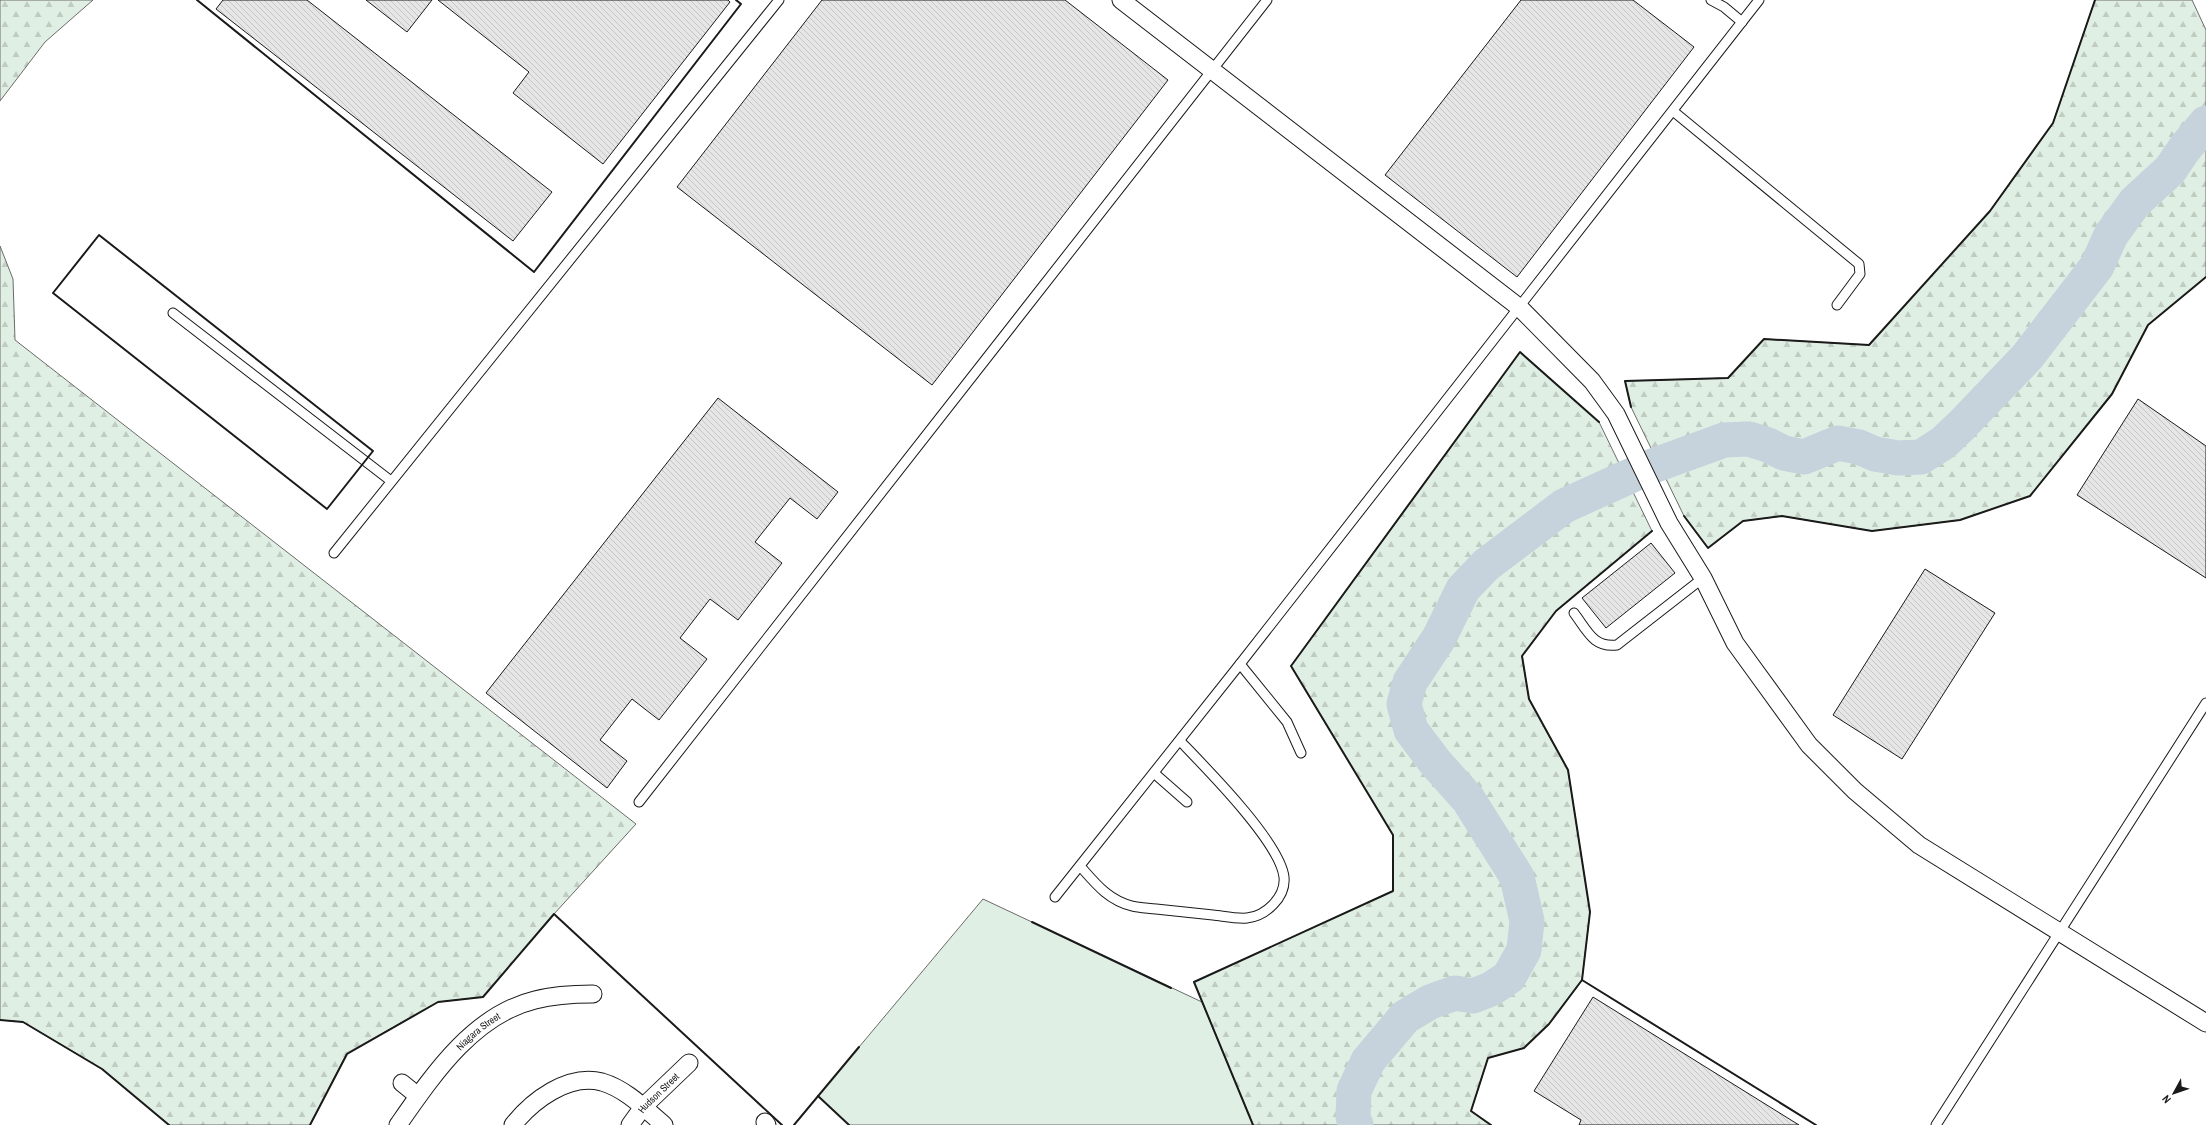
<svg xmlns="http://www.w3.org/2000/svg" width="2206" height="1125" font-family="'Archivo Narrow',sans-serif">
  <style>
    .green { fill: #e0efe3; stroke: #6a6a6a }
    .forest { fill: url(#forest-firs); stroke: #6a6a6a }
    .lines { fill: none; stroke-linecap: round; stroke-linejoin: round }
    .river { stroke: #c6d2dc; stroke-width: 35 }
    .building { fill: url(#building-back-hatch); stroke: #1a1a1a }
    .service-casing { stroke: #1a1a1a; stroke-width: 11 }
    .minor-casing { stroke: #1a1a1a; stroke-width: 19 }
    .service { stroke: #fff; stroke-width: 9 }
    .minor { stroke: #fff; stroke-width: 17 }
    .wall { stroke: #1a1a1a; stroke-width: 2 }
    .labels { text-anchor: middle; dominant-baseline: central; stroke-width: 3; stroke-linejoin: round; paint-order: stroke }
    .street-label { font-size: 10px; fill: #1a1a1a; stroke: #fff }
  </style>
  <defs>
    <pattern id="forest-firs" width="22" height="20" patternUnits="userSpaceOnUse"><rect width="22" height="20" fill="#e0efe3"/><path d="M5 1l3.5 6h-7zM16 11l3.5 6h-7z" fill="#c0ccc2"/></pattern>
    <pattern id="building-back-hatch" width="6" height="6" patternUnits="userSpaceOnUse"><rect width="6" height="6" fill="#e6e6e6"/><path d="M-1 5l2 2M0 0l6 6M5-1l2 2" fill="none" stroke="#c5c5c5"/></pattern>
  </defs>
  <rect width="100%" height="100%" fill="#fff"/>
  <path class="green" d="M 983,899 L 1202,1002 L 1253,1125 L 849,1125 L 818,1096 Z"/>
  <g class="forest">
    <path d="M 0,0 L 93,0 L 45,42 L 0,101 Z"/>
    <path d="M 2095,0 L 2192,0 L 2206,30 L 2206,277 L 2148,325 L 2112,394 L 2030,496 L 1960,520 L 1872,531 L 1782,516 L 1743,521 L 1708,548 L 1684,516 L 1631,407 L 1625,381 L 1728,378 L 1764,339 L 1869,345 L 1990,211 L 2053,123 Z"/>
    <path d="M 0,246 L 13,279 L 15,340 L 636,824 L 554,914 L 483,997 L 438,1002 L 347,1053 L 310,1125 L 169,1125 L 102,1069 L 23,1022 L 0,1020 Z"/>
    <path d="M 1520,352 L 1599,422 L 1652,531 L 1556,611 L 1522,656 L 1529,699 L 1568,770 L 1590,912 L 1582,980 L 1549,1024 L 1524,1048 L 1488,1058 L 1471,1111 L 1491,1125 L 1253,1125 L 1194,982 L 1393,891 L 1393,835 L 1291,666 Z"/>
  </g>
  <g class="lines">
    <path class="river" d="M 1356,1125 L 1353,1117 L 1354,1091 L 1368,1061 L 1405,1017 L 1430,1002 L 1455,993 L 1473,996 L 1491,989 L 1509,977 L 1524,950 L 1527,921 L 1517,877 L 1468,799 L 1435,762 L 1411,730 L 1404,704 L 1410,682 L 1439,638 L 1463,589 L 1486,565 L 1564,506 L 1650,467 L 1724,440 L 1749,439 L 1768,445 L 1784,453 L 1804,457 L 1838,443 L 1859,447 L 1875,454 L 1898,458 L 1921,457 L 1943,443 L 1961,426 L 2027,357 L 2097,266 L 2111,235 L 2135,202 L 2170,170 L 2185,148 L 2206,123"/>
  </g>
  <g class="building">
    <path d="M 223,0 L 307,0 L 552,192 L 513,241 L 216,9 Z"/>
    <path d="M 366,0 L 432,0 L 407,32 Z"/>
    <path d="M 438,0 L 728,0 L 730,2 L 603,164 L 513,93 L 529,72 Z"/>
    <path d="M 822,0 L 1065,0 L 1168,80 L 932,385 L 677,187 Z"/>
    <path d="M 1521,0 L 1633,0 L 1694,47 L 1517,277 L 1385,175 Z"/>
    <path d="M 718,398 L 838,492 L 817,519 L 790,498 L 755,542 L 782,563 L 738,620 L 710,599 L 680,638 L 707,659 L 659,720 L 632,699 L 600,740 L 627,761 L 607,788 L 486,693 Z"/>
    <path d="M 2138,399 L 2206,446 L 2206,578 L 2077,495 Z"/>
    <path d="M 1651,543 L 1675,573 L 1606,628 L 1582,598 Z"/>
    <path d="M 1925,569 L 1995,613 L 1902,759 L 1833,715 Z"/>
    <path d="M 1593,997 L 1799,1125 L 1579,1125 L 1581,1120 L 1534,1091 Z"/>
  </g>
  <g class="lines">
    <defs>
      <g id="service">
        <path d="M 1711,0 L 1724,7 L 1742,22"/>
        <path d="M 1673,111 L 1859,264 L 1860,274 L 1837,305"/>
        <path d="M 173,313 L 391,481"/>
        <path d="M 334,553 L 779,0"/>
        <path d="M 1574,613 C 1587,630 1593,648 1617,645 L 1703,578"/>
        <path d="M 1240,664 L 1287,722 L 1301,753"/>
        <path d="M 1154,773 L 1187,802"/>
        <path d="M 639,802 L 1267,0"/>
        <path d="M 1080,866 C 1095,883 1108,900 1132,906 C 1139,908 1148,908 1156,909 C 1175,911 1194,913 1213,915 C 1223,916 1236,919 1247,918 C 1266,916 1286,897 1284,877 C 1280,842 1205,767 1180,741"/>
        <path d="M 1055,897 L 1240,664 L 1759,0"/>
        <path d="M 1936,1125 L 2206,703"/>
      </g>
      <g id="minor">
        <path d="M 1121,0 L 1520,308 L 1592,381 L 1616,414 L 1669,523 L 1703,578 L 1735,643 L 1809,745 L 1855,791 L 1919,845 L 2206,1023"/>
        <path d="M 402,1083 L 418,1096"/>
        <path d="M 765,1122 L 767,1125"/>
        <path id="s1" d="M 398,1125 C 433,1075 473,1015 535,1000 C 554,995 573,994 593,994"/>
        <path d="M 513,1125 C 532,1101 568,1073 602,1082 C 626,1089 645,1109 664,1125"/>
        <path id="s2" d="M 630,1125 L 643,1107 L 689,1063"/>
      </g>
    </defs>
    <use href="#service" class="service-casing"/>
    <use href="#minor" class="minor-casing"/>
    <use href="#service" class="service"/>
    <use href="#minor" class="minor"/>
    <g class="wall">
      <path d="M 197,0 L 534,272 L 741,4 L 736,0"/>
      <path d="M 99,235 L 373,451 L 327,509 L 53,293 Z"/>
      <path d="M 1631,407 L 1625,381 L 1728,378 L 1764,339 L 1869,345 L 1990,211 L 2053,123 L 2095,0"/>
      <path d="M 1684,516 L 1708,548 L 1743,521 L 1782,516 L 1872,531 L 1960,520 L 2030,496 L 2112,394 L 2148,325 L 2206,277"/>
      <path d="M 1032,922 L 1171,988"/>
      <path d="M 1582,980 L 1816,1125"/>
      <path d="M 0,1020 L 23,1022 L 102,1069 L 169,1125"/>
      <path d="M 818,1096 L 849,1125"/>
      <path d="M 310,1125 L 347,1054 L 438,1002 L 483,997 L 554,914 L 782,1125"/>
      <path d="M 794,1125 L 859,1047"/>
      <path d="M 1253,1125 L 1194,982 L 1393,891 L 1393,835 L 1291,666 L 1520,352 L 1599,422"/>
      <path d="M 1491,1125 L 1471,1111 L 1488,1058 L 1524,1048 L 1549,1024 L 1582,980 L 1590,912 L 1568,770 L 1529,699 L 1522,656 L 1556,611 L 1652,531"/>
    </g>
  </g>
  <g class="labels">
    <g class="street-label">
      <text stroke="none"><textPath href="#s1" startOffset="124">Niagara Street</textPath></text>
      <text stroke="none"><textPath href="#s2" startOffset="43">Hudson Street</textPath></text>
    </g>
  </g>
  <g transform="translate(2174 1093) rotate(230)" stroke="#ffffff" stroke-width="3" paint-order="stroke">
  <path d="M0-3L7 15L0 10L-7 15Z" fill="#1a1a1a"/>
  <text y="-6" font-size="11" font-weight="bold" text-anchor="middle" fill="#1a1a1a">N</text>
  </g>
</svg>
